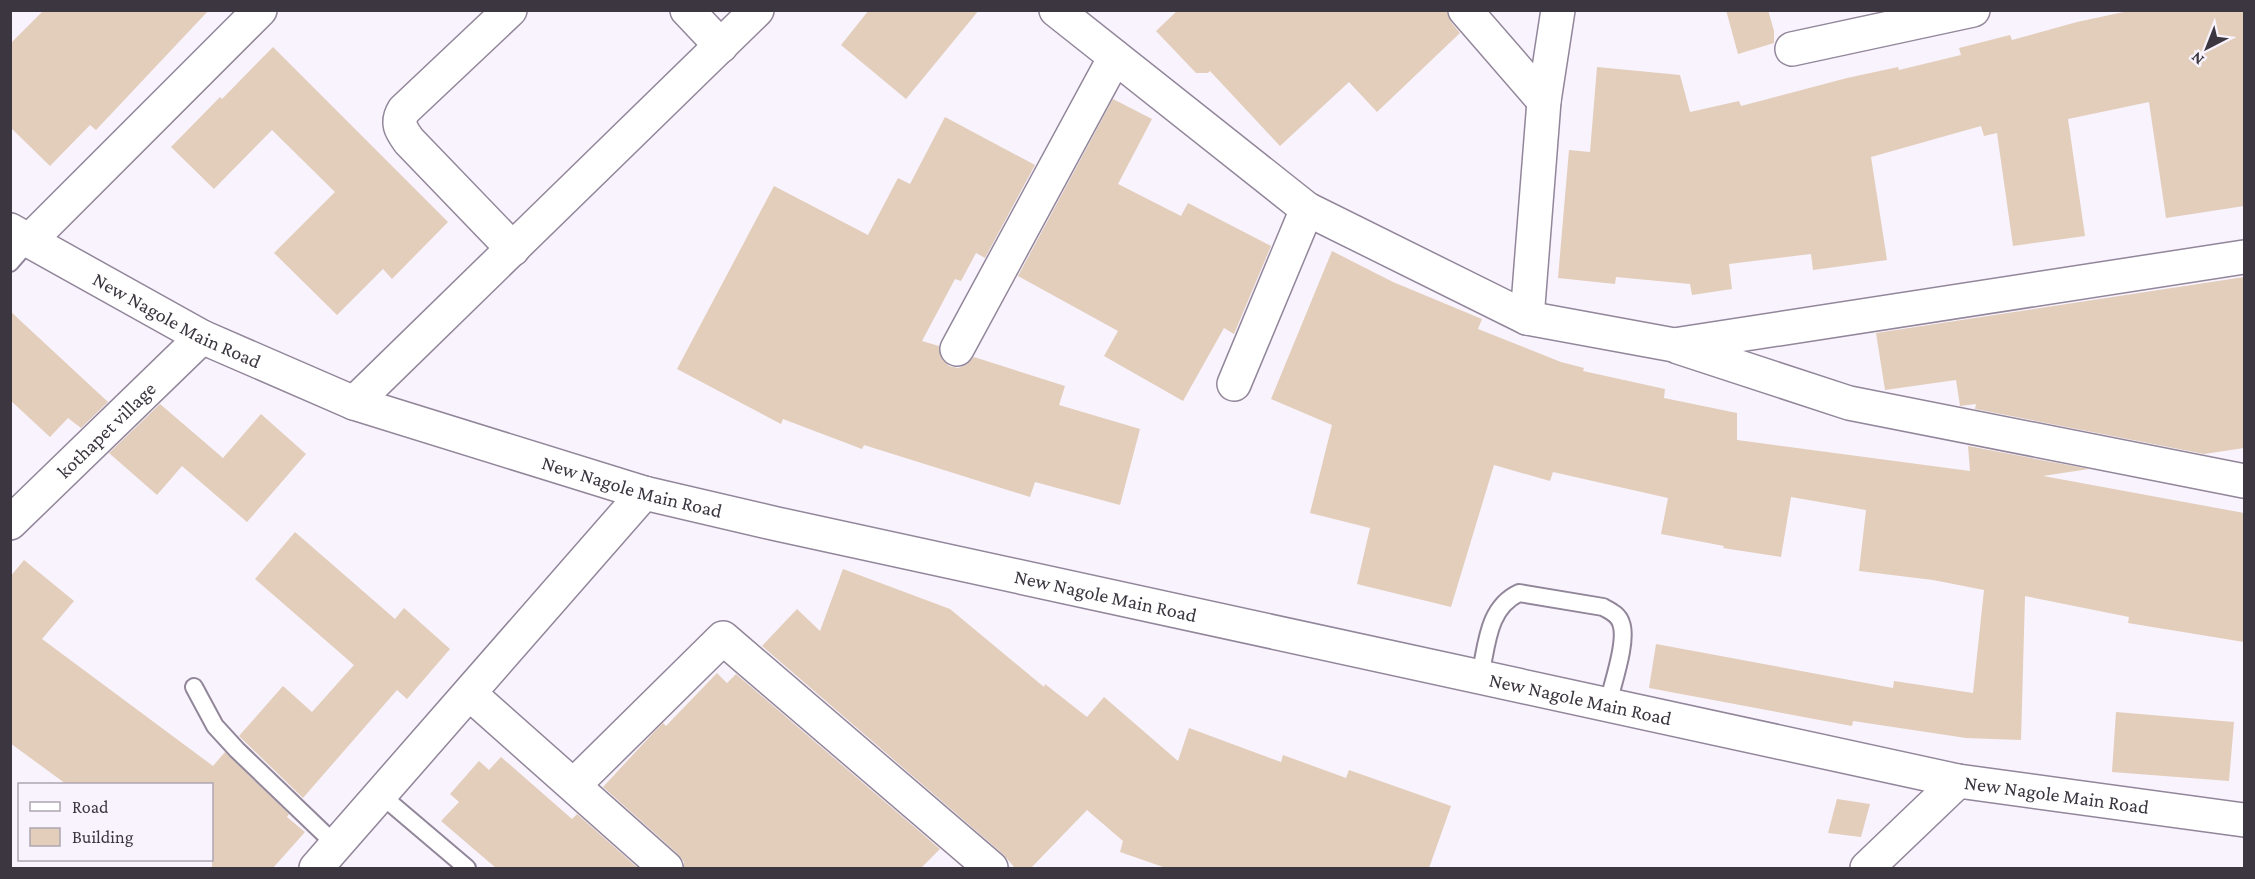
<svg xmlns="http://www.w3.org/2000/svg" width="2255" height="879" font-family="'Crimson Pro',serif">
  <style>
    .building { fill: #e2cebb }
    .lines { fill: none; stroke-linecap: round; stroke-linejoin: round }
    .service-casing { stroke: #92869a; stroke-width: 20 }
    .minor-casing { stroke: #92869a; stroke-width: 36 }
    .tertiary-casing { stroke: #92869a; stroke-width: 36 }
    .service { stroke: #fff; stroke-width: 16 }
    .minor { stroke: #fff; stroke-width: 33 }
    .tertiary { stroke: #fff; stroke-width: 33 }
    .labels { text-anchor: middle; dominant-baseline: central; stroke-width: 5; stroke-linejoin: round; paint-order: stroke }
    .street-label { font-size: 20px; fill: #3b363f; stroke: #f9f3fd }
  </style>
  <rect width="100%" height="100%" fill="#f9f3fd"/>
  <g class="building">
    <path d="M 44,10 L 209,10 L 96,130 L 90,125 L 50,166 L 10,127 L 10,44 Z"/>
    <path d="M 869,10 L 979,10 L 906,99 L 841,45 Z"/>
    <path d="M 1178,10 L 1446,10 L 1451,22 L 1460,33 L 1377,112 L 1349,82 L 1280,146 L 1210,71 L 1208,73 L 1196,73 L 1156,31 Z"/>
    <path d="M 1726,10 L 1768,10 L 1774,31 L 1774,43 L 1738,54 Z"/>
    <path d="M 2133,10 L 2244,10 L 2244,206 L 2166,218 L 2149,102 L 2068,119 L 2085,236 L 2013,246 L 1997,133 L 1984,136 L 1981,126 L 1871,157 L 1887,260 L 1813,270 L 1811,254 L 1729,264 L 1732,289 L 1692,295 L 1690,284 L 1616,277 L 1615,284 L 1558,278 L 1569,150 L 1590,152 L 1597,67 L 1680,75 L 1690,112 L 1739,101 L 1741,106 L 1847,78 L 1898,67 L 1899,70 L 1961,55 L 1959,48 L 2010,35 L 2012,40 L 2077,22 Z"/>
    <path d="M 273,47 L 448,222 L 392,279 L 383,269 L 337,315 L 274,253 L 335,192 L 272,130 L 214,189 L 171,147 L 220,97 L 222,99 Z"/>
    <path d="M 1113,99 L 1152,119 L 1118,184 L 1181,216 L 1188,203 L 1271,246 L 1234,334 L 1224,328 L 1183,401 L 1104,356 L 1118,331 L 1018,276 Z"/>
    <path d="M 945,117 L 1035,165 L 985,258 L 976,253 L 961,281 L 955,279 L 922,341 L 939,346 L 941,358 L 949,366 L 958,368 L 966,365 L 974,357 L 1065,386 L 1059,405 L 1140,429 L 1120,505 L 1035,482 L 1030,497 L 864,445 L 862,449 L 783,419 L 781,424 L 677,369 L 774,186 L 868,235 L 898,178 L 910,184 Z"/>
    <path d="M 1332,251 L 1393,282 L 1482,319 L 1478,329 L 1561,362 L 1584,368 L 1583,371 L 1665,389 L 1664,398 L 1737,413 L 1737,440 L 1970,471 L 1968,446 L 2089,469 L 2043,476 L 2244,513 L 2244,642 L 2128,623 L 2129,617 L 2025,596 L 2021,740 L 1966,738 L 1853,721 L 1852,726 L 1649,688 L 1656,644 L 1893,688 L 1894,681 L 1973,693 L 1984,590 L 1933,580 L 1859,571 L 1866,510 L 1791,497 L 1781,557 L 1723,548 L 1724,546 L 1661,534 L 1668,498 L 1553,472 L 1550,481 L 1494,465 L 1451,607 L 1357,584 L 1370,528 L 1310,513 L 1332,425 L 1271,399 Z"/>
    <path d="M 2244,277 L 2244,448 L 2204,454 L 1975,409 L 1976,404 L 1960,406 L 1956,380 L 1885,390 L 1876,333 Z"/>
    <path d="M 10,311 L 108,402 L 81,428 L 68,418 L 50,437 L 10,400 Z"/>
    <path d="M 160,404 L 223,458 L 261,414 L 306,454 L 247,522 L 182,466 L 157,495 L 109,453 Z"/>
    <path d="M 295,532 L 395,619 L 404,608 L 450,649 L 407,699 L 397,690 L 303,798 L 239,736 L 283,686 L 312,712 L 354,665 L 255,579 Z"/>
    <path d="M 24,560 L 74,601 L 42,639 L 213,766 L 225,752 L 289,814 L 287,817 L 305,832 L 273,868 L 212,868 L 212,784 L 66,784 L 10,743 L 10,577 Z"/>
    <path d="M 843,569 L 950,609 L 1044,687 L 1045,684 L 1087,717 L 1104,697 L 1178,761 L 1189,728 L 1281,762 L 1283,755 L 1346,778 L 1349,770 L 1451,806 L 1429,868 L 1166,868 L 1120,852 L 1123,841 L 1087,810 L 1031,868 L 1015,868 L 1003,854 L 762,646 L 797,609 L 820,631 Z"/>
    <path d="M 717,673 L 727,683 L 736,674 L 940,849 L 921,868 L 684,868 L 684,862 L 678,854 L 603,787 L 654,732 L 663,723 L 666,726 Z"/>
    <path d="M 2116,712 L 2234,722 L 2229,781 L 2112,772 Z"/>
    <path d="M 501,757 L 572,819 L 577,814 L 638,868 L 496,868 L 441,821 L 459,802 L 450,794 L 479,761 L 489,770 Z"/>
    <path d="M 1837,799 L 1870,804 L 1861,837 L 1828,833 Z"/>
  </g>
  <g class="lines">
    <defs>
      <g id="service">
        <path d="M 10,263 L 29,241"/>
        <path d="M 1480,676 C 1487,646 1487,608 1519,593 L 1603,607 C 1610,611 1618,614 1621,623 C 1628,641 1612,685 1608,704"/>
        <path d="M 194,687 L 215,726 L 237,750 L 336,845"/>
        <path d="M 381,795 L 467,868"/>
      </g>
      <g id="minor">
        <path d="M 510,10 L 404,110 C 396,123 401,130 409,141 L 513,249"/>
        <path d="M 687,10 L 721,46"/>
        <path d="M 1056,10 L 1307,209 L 1527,318 L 1674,345 L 2244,257"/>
        <path d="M 1465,10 L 1544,101"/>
        <path d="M 1792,49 L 1973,10"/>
        <path d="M 29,241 L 260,10"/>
        <path d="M 1527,318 L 1544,101 L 1558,10"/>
        <path d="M 1678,347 L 1849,403 L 2244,481"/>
        <path d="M 957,349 L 1115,57"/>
        <path d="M 1234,384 L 1307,209"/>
        <path d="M 354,403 L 757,10"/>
        <path id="s1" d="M 10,523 L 202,337"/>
        <path d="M 470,694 L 666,868"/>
        <path d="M 574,785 L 723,638 L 991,868"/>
        <path d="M 316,868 L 644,493"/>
        <path d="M 1867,868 L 1958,781"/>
      </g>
      <g id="tertiary">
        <path id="s2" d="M 10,230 L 202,337 L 354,403 L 644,493 L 777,524 L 1958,781 L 2244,820"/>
      </g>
    </defs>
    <use href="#service" class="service-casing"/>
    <use href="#minor" class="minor-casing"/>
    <use href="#tertiary" class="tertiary-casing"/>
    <use href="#service" class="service"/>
    <use href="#minor" class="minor"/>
    <use href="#tertiary" class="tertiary"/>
  </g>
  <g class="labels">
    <g class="street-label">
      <text stroke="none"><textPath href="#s2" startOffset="190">New Nagole Main Road</textPath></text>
      <text stroke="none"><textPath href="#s1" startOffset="134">kothapet village</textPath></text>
      <text stroke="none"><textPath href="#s2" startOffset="676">New Nagole Main Road</textPath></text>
      <text stroke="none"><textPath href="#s2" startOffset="1162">New Nagole Main Road</textPath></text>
      <text stroke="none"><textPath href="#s2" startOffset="1648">New Nagole Main Road</textPath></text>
      <text stroke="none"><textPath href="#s2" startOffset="2134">New Nagole Main Road</textPath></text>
    </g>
  </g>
  <rect width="2255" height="879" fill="none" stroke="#3b363f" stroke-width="24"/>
  <rect x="18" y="783" width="195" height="78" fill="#f9f3fd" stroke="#ada7b1" stroke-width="1.5"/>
  <rect x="30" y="802" width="30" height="9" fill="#ffffff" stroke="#ada7b1" stroke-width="1.5"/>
  <text x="72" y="813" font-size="18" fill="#3b363f">Road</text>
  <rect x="30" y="828" width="30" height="18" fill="#e2cebb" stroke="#ada7b1" stroke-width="1.5"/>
  <text x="72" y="843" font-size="18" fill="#3b363f">Building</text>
  <g transform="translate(2207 48) rotate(222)" stroke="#f9f3fd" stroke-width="4.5" paint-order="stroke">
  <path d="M0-4.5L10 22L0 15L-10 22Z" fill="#3b363f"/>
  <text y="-9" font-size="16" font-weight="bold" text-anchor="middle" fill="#3b363f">N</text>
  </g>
</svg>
